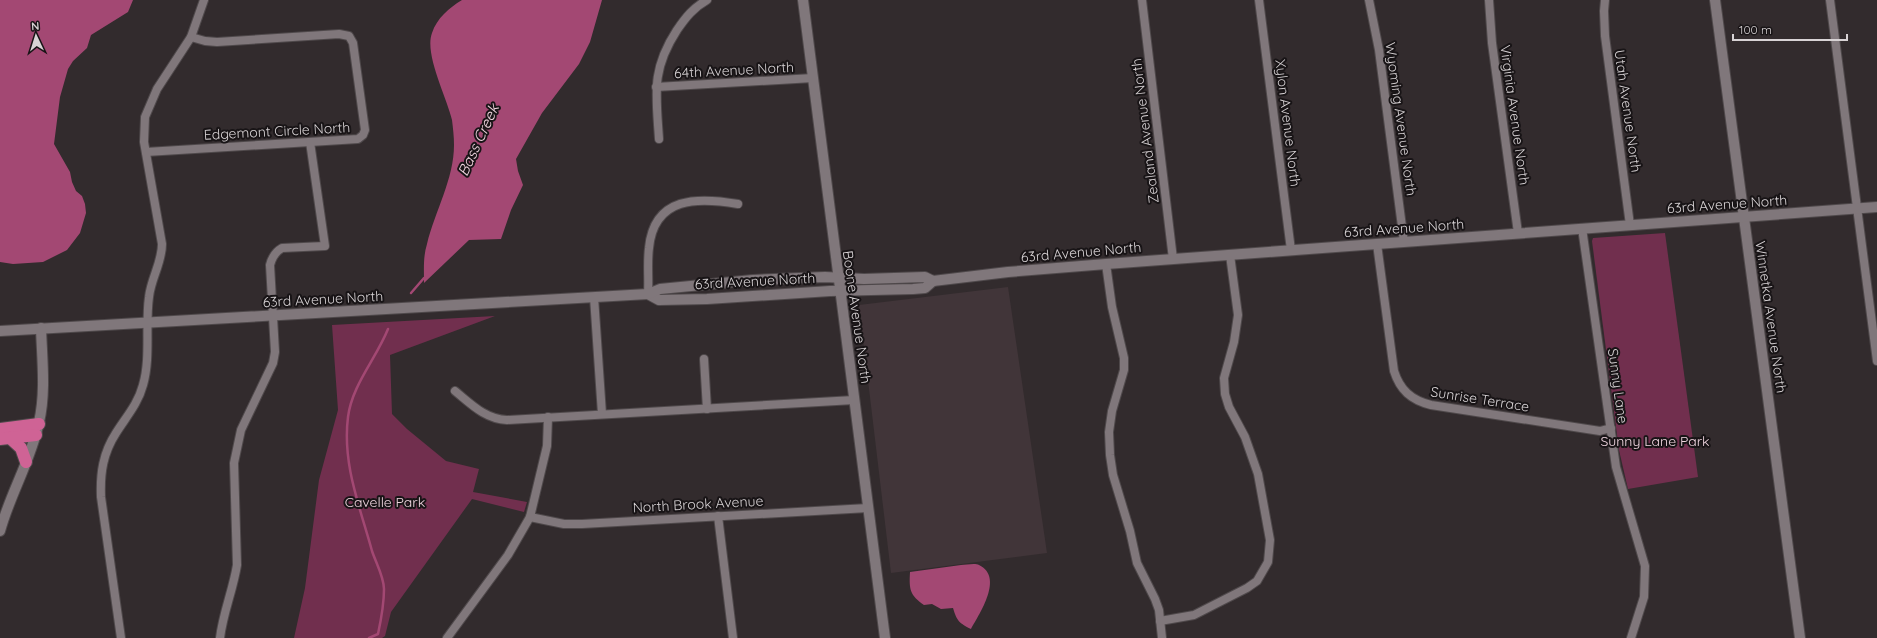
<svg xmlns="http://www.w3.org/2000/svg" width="1877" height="638" font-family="Quicksand,sans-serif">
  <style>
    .built { fill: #413539 }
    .green { fill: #712f4e }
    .water { fill: #a34873 }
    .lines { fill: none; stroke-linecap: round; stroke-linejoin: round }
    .stream { stroke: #a34873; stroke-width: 2.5 }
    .minor-casing { stroke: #4f494b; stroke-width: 10 }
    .tertiary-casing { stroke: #4f494b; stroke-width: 12 }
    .motorway-casing { stroke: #4f494b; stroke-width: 14 }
    .minor { stroke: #80777b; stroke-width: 8 }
    .tertiary { stroke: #80777b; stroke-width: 10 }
    .motorway { stroke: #cf6395; stroke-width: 12 }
    .labels { text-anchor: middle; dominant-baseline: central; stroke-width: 4; stroke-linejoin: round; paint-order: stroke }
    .street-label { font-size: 14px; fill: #d8d3d5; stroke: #181416 }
    .park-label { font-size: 14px; fill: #f0d6e0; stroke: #181416 }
    .water-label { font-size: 15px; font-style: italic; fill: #f1d6e0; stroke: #181416 }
  </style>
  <rect width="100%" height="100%" fill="#322b2d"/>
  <path class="built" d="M 1008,287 L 1047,553 L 891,573 L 859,305 Z"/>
  <g class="green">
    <path d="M 1665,233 L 1698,477 L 1628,489 L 1619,450 L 1592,241 L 1593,238 Z"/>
    <path d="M 495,316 L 390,355 L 392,414 L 407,429 L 446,461 L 479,469 L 473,492 L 527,502 L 524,512 L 472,499 L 391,612 L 385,636 L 382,638 L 294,638 L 305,588 L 319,480 L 338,410 L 332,325 Z"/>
  </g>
  <g class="water">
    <path d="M 0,0 L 133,0 L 128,12 L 91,35 L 87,48 L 73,61 L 68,69 L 60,97 L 54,144 L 70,172 L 72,182 L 76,191 L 82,196 L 85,204 L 86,213 L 80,233 L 67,250 L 43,262 L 13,264 L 0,262 Z"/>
    <path d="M 462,0 L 602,0 L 590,42 L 579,64 L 542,113 L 516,159 L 518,171 L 523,185 L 511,210 L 501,239 L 469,240 L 424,283 C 424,269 423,257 427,244 C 435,211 454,179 454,145 C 454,137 453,128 452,120 C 447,98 424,54 432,33 C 437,18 449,8 462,0 Z"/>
    <path d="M 961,565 C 966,565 975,563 979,565 C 1004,577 980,613 971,629 C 959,623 957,621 953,608 L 941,609 L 932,604 L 924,605 C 910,595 909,590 910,572 Z"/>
  </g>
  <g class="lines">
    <g class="stream">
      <path d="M 411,293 L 424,278"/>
      <path d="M 369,638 L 378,634 C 381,620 384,604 384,589 C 384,577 376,563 372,551 C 360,507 342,464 348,417 C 352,385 376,359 388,329"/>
    </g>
    <defs>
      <g id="minor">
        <path d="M 1142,0 L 1173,259"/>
        <path d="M 1259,0 L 1291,250"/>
        <path d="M 1369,0 L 1379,50 L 1404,242"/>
        <path d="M 1489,0 L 1492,43 L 1518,233"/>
        <path d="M 1605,0 L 1604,11 L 1605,36 L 1630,225"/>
        <path d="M 1830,0 L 1877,361"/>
        <path d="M 656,87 L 813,78"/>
        <path d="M 659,139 C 656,93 651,70 677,30 C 686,17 693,8 707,0"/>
        <path d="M 146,152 L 358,139 L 363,135 L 365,130 L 353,43 L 349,36 L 339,34 L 217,42 L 205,41 L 191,37"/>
        <path d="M 1582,228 L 1616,467 L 1645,566 L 1644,597 L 1631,638"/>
        <path d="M 1377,244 L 1394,371 C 1400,390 1411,400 1431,405 L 1600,431 L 1611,428"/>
        <path d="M 1106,264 L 1112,307 L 1124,358 L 1124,370 L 1112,411 L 1109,432 L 1110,455 L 1113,475 L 1130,531 L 1137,563 L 1155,599 L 1159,610 L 1162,638"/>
        <path d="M 648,294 C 649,279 647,263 649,248 C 654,196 698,197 738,204"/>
        <path d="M 594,297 L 602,414"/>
        <path d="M 704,359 L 707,409"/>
        <path d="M 455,391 C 471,404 485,419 507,420 L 854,400"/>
        <path d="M 718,516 L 733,638"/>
        <path d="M 530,517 L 564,524 L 582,524 L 868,508"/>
        <path d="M 1160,621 L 1194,615 L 1247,588 L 1257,581 L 1268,562 L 1270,540 L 1258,474 L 1245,437 L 1229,407 L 1225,394 L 1224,378 L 1234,342 L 1238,315 L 1230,255"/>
        <path d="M 121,638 L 101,497 C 100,473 103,453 116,433 C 126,417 138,404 143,385 C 151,358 145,325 149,297 C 151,278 162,263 162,244 L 144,142 L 145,117 L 157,89 L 191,37 L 204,0"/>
        <path d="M 220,638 C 223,613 233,590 237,565 L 234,463 L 241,430 L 273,363 L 275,352 L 270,265 C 272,257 275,252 282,248 L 325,246 L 310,142"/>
        <path d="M 447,638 L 508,555 L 530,517 L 547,446 L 548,417"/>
      </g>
      <g id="tertiary">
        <path d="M 803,0 L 885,638"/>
        <path d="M 1715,0 L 1800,638"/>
        <path d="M 648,294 L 659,300 L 707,299 L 830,291 L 913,289 L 925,288 L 933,281"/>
        <path d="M 0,331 L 648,294 L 660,289 L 753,280 L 825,277 L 864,279 L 925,277 L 933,281 L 1008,272 L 1106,264 L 1877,207"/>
        <path d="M 0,531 C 10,494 31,460 39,422 C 46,392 42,359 41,328"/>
      </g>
      <g id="motorway">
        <path d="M 0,429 L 39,424"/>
        <path d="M 9,437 L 21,448 L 26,462"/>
        <path d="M 0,439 L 36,435"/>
      </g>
    </defs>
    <use href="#minor" class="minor-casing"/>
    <use href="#tertiary" class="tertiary-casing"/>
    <use href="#motorway" class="motorway-casing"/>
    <use href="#minor" class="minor"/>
    <use href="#tertiary" class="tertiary"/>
    <use href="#motorway" class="motorway"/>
  </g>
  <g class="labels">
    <g class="street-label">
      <text transform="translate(734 70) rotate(-3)">64th Avenue North</text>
      <text transform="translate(1628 111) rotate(82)">Utah Avenue North</text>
      <text transform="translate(1515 115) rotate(82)">Virginia Avenue North</text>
      <text transform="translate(1401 119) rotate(82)">Wyoming Avenue North</text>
      <text transform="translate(1288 123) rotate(83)">Xylon Avenue North</text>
      <text transform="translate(277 131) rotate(-3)">Edgemont Circle North</text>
      <text transform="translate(1145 131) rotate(-97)">Zealand Avenue North</text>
      <text transform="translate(1727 204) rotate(-4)">63rd Avenue North</text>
      <text transform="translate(1404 228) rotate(-4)">63rd Avenue North</text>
      <text transform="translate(1081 252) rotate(-5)">63rd Avenue North</text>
      <text transform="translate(755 281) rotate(-3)">63rd Avenue North</text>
      <text transform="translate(323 299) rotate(-3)">63rd Avenue North</text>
      <text transform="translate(857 317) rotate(82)">Boone Avenue North</text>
      <text transform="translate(1771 317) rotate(82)">Winnetka Avenue North</text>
      <text transform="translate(1618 386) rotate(82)">Sunny Lane</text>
      <text transform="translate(1480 399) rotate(9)">Sunrise Terrace</text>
      <text transform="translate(698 504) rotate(-3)">North Brook Avenue</text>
    </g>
    <g class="park-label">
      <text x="1655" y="441">Sunny Lane Park</text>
      <text x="385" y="502">Cavelle Park</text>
    </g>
    <g class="water-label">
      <text transform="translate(478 140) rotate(-65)">Bass Creek</text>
    </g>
  </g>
  <g transform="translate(36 36) rotate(356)" stroke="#181416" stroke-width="3" paint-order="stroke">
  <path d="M0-3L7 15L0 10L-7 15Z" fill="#d8d3d5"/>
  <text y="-6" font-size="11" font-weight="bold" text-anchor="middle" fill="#d8d3d5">N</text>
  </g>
  <path d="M1733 34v6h114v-6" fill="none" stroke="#d8d3d5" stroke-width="2"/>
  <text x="1739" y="34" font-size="12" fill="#d8d3d5" stroke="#181416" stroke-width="3" paint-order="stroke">100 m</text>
</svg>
